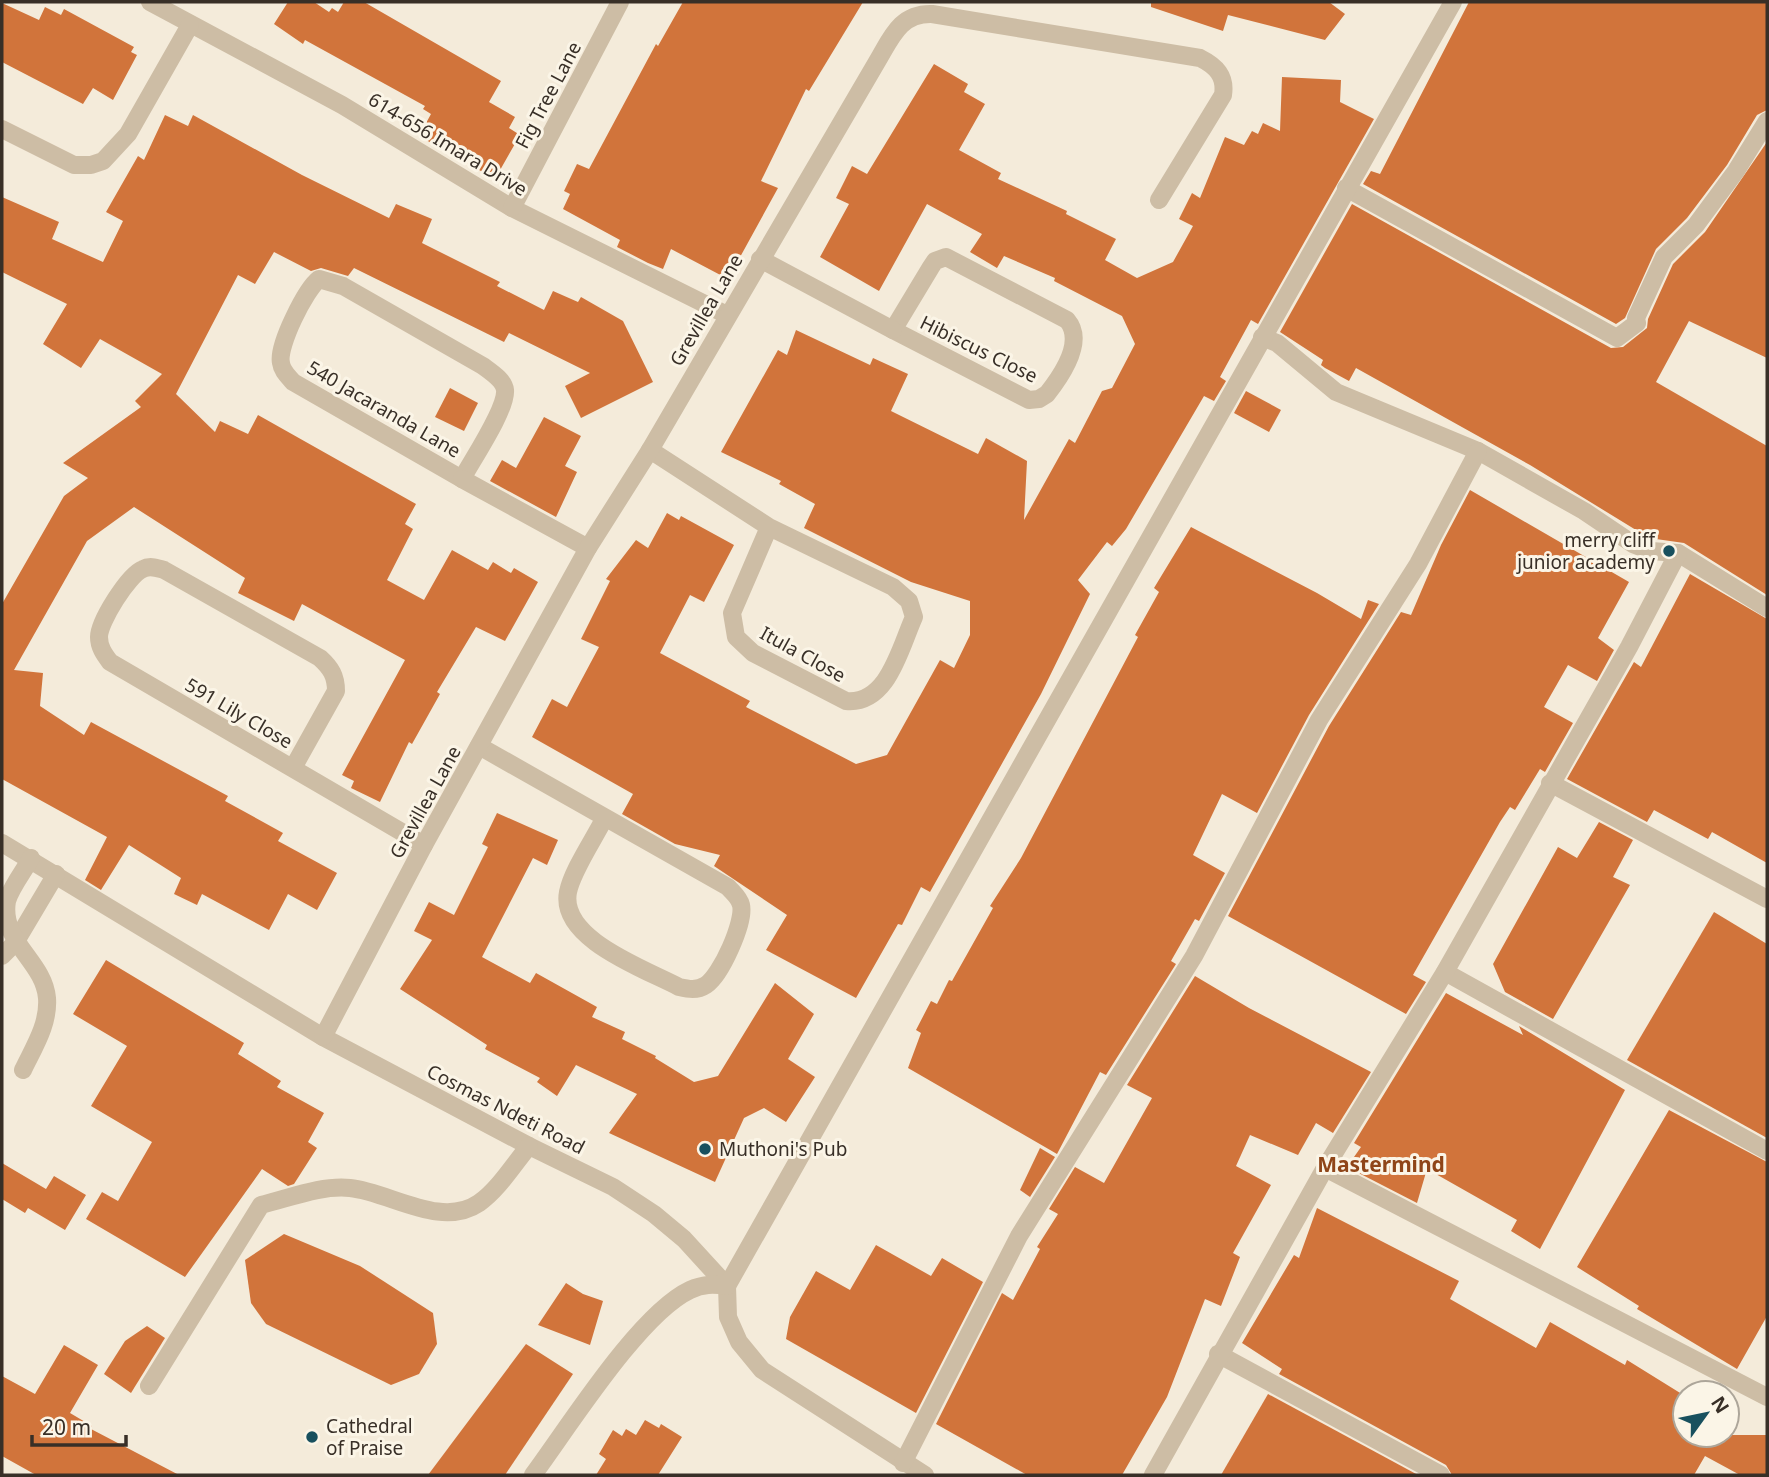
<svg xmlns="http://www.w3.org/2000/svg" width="1769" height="1477" font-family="'Noto Sans',sans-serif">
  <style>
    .building { fill: #d1743b }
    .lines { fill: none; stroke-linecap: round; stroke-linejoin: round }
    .minor { stroke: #cdbda5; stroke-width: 18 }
    .poi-dot { fill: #18505e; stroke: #fbf5e7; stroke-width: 2.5 }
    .labels { text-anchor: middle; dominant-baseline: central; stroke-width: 6; stroke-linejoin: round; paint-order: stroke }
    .street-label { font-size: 19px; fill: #382f27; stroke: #fbf5e7 }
    .poi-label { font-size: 19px; fill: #382f27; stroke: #fbf5e7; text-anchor: start }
    .neighbourhood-label { font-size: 21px; font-weight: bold; fill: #8f4518; stroke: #fbf5e7 }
  </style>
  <rect width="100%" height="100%" fill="#f4ebda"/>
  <g class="building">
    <path d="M 288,2 L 314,2 L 329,12 L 332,8 L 338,12 L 344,2 L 364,2 L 501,81 L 489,102 L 515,117 L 509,128 L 520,135 L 495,179 L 419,136 L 431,114 L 423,109 L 425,106 L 305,40 L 303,44 L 274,24 Z"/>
    <path d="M 683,2 L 863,2 L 809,91 L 806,89 L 761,181 L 778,188 L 728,279 L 671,249 L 663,269 L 648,263 L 617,247 L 620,240 L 563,209 L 570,194 L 564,191 L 577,164 L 589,169 L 656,44 L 658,46 Z"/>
    <path d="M 1151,2 L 1329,2 L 1345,14 L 1325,40 L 1228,15 L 1223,31 L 1151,7 Z"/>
    <path d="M 1469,2 L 1767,2 L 1767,110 L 1757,115 L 1727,165 L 1687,218 L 1656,249 L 1625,318 L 1616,324 L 1363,184 L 1371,171 L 1380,174 Z"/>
    <path d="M 2,3 L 39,20 L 45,7 L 61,15 L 64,9 L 134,47 L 131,52 L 137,55 L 113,100 L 93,88 L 83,104 L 2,62 Z"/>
    <path d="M 934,64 L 968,84 L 964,92 L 985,104 L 959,150 L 1001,173 L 998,179 L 1067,211 L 1066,214 L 1116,239 L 1105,260 L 1137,278 L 1173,262 L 1193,226 L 1179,219 L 1192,193 L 1200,198 L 1225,137 L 1244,145 L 1252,131 L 1258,134 L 1263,123 L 1280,131 L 1282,77 L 1341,80 L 1340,102 L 1374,119 L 1258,324 L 1251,320 L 1220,377 L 1226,381 L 1214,401 L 1204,396 L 1126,529 L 1112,546 L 1107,542 L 1078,580 L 1090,594 L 1041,694 L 930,892 L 921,887 L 902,925 L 898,924 L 856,998 L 766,950 L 787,915 L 714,866 L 720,855 L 675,844 L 622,814 L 633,794 L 532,737 L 552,699 L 567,707 L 599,647 L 581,639 L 610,581 L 606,579 L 636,540 L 648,548 L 667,513 L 679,520 L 681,516 L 734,545 L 704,602 L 690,595 L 660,653 L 750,701 L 746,707 L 856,764 L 887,755 L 940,660 L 954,668 L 970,635 L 970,601 L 911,582 L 804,528 L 815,504 L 779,484 L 781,481 L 721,452 L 778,350 L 787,355 L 796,330 L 870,365 L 873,358 L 908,374 L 891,411 L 978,454 L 986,438 L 1027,461 L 1024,520 L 1069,439 L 1075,443 L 1102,391 L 1112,388 L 1135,344 L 1122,316 L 1054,281 L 1055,278 L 1004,256 L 997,268 L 970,252 L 982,234 L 927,204 L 879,291 L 820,257 L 849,204 L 836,198 L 852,166 L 867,174 Z"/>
    <path d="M 165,115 L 188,126 L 193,115 L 302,175 L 389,218 L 396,204 L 432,219 L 422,243 L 500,282 L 497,286 L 544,310 L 553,291 L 578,302 L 581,297 L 623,321 L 653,382 L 581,418 L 565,386 L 590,373 L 509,333 L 504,342 L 354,268 L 348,276 L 321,268 L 311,271 L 274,252 L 255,284 L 238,275 L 176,394 L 215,432 L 220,421 L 248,434 L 258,415 L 416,504 L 405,524 L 413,529 L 387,580 L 424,600 L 452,550 L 488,570 L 493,562 L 511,573 L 514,568 L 538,582 L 505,641 L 476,627 L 437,692 L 440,694 L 412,744 L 409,742 L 380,802 L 351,788 L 354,781 L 342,775 L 405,660 L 302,604 L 294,621 L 238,593 L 245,578 L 134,507 L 87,541 L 14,670 L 43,673 L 40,706 L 84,735 L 91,722 L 228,796 L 225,801 L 283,833 L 278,841 L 337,873 L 317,910 L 288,894 L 269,930 L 202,894 L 197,905 L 174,894 L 181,878 L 129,845 L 101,890 L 85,880 L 107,837 L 2,779 L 2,604 L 64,496 L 88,478 L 63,463 L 141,407 L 135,401 L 162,374 L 100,339 L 81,368 L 43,344 L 67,304 L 2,272 L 2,197 L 59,222 L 52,239 L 103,262 L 123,221 L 106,212 L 138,156 L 144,160 Z"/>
    <path d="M 1767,142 L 1767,358 L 1689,321 L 1656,382 L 1767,446 L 1767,595 L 1684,543 L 1649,538 L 1530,465 L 1356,368 L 1349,381 L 1325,368 L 1321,365 L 1323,360 L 1280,332 L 1352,204 L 1611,348 L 1623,347 L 1647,328 L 1648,319 L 1673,264 L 1705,232 Z"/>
    <path d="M 450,388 L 478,403 L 464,431 L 435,417 Z"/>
    <path d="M 1246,391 L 1281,410 L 1269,432 L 1234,413 Z"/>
    <path d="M 544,417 L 581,436 L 565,466 L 577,472 L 556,517 L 490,481 L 502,460 L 516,468 Z"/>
    <path d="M 1470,490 L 1629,582 L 1598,638 L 1614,650 L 1597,681 L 1568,665 L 1544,707 L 1573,723 L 1545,772 L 1540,769 L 1515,810 L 1510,807 L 1500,822 L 1413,975 L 1426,982 L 1406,1014 L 1228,916 L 1329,726 L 1401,612 L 1411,615 L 1441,545 Z"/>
    <path d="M 1191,527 L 1317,593 L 1361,619 L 1368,600 L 1379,604 L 1309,715 L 1257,813 L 1222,794 L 1193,855 L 1225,873 L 1199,921 L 1195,919 L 1171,961 L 1176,964 L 1106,1075 L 1100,1072 L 1057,1154 L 908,1068 L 921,1033 L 916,1030 L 931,1001 L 937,1004 L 949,980 L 952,981 L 993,908 L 990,906 L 1021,858 L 1138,637 L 1135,635 L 1159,592 L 1154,588 Z"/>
    <path d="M 1690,574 L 1767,619 L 1767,863 L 1712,832 L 1708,839 L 1654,810 L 1647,822 L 1567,779 L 1634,662 L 1641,667 Z"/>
    <path d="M 497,813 L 558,840 L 547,865 L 533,858 L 482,957 L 530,983 L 536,973 L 597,1007 L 592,1017 L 625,1032 L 622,1039 L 656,1056 L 655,1058 L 694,1082 L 718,1076 L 775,983 L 814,1014 L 788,1059 L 815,1077 L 786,1122 L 764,1108 L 744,1118 L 715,1182 L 609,1133 L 637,1094 L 576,1065 L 557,1096 L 537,1082 L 540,1078 L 485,1049 L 487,1045 L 400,989 L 432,940 L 414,931 L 429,902 L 454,915 L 488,847 L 482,844 Z"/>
    <path d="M 1599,822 L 1633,840 L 1613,877 L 1630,885 L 1553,1019 L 1505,992 L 1493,964 L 1558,847 L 1577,858 Z"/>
    <path d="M 1714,912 L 1767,944 L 1767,1138 L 1627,1060 Z"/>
    <path d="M 106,960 L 244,1043 L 238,1054 L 281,1081 L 277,1087 L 324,1113 L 308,1142 L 317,1148 L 294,1184 L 288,1186 L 262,1169 L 185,1277 L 86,1219 L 102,1192 L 118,1201 L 152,1142 L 91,1106 L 127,1046 L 73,1014 Z"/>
    <path d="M 1195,976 L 1249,1008 L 1371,1072 L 1333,1133 L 1316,1123 L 1298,1155 L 1250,1135 L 1236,1166 L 1271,1185 L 1233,1253 L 1240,1257 L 1221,1306 L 1205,1299 L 1167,1397 L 1122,1475 L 1027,1475 L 936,1424 L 1002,1293 L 1013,1300 L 1040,1249 L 1037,1247 L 1058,1214 L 1049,1209 L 1075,1167 L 1104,1183 L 1152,1098 L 1127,1085 Z"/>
    <path d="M 1446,993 L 1523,1035 L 1519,1026 L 1625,1090 L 1540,1249 L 1511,1231 L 1517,1220 L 1427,1169 L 1417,1203 L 1347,1167 L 1361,1147 L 1354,1143 Z"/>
    <path d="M 1669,1110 L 1767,1162 L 1767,1316 L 1737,1369 L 1637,1309 L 1639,1306 L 1577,1267 Z"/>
    <path d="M 1040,1148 L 1055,1157 L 1030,1197 L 1020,1190 Z"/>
    <path d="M 2,1163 L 46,1189 L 54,1176 L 86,1195 L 65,1230 L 28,1208 L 25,1213 L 2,1199 Z"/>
    <path d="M 1317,1208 L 1459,1281 L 1450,1299 L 1536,1348 L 1550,1322 L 1625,1365 L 1627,1360 L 1685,1396 L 1685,1435 L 1767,1435 L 1767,1475 L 1740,1475 L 1705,1456 L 1694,1475 L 1452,1475 L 1446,1465 L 1279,1374 L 1282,1369 L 1242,1343 L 1294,1255 L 1299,1258 Z"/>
    <path d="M 284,1234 L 360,1266 L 433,1313 L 437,1344 L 419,1374 L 391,1385 L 266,1324 L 251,1303 L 245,1260 Z"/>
    <path d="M 876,1245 L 931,1276 L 942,1258 L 983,1282 L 916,1413 L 786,1339 L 790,1317 L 816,1271 L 850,1290 Z"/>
    <path d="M 566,1283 L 583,1294 L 603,1301 L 590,1345 L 538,1325 Z"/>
    <path d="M 147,1326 L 165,1338 L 131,1393 L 104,1374 L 125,1341 Z"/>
    <path d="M 526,1344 L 573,1374 L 505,1475 L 428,1475 Z"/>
    <path d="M 64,1345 L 98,1365 L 70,1413 L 92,1426 L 91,1429 L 179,1475 L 36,1475 L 2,1456 L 2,1376 L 35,1394 Z"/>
    <path d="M 1268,1394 L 1418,1475 L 1221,1475 Z"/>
    <path d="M 645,1420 L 659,1428 L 661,1424 L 682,1437 L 658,1475 L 596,1475 L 606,1459 L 599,1454 L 613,1430 L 622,1436 L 626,1429 L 636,1435 Z"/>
  </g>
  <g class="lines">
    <g class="minor">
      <path d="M 150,2 L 342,105 L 512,208 L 727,315"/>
      <path d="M 2,129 L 74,165 L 91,165 L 103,161 L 128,134 L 190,25"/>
      <path d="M 1346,188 L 1617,338 L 1637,323 L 1636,318 L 1664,257 L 1696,225 L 1736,171 L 1767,121"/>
      <path d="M 512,208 L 620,2"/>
      <path d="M 946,257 L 1067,320 C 1085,341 1062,375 1047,394 L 1039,399 L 1029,400 L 893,330 L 931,267 L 935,261 Z"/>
      <path d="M 760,259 L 893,330"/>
      <path d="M 319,279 L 343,286 L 483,366 C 491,372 504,380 505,390 C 507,409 472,460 462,479 L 293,382 C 288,376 282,371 281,363 C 277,346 306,289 319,279 Z"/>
      <path d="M 1262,337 L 1277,343 L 1336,392 L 1478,451 L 1584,511 L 1633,544 L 1651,551 L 1678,553 L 1767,608"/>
      <path d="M 650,450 L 769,527 L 893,587 L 909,601 L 914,617 C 900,648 888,705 846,701 L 753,653 L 736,637 L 732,613 L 769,527"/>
      <path d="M 462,479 L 588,548"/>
      <path d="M 479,746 L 728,887 C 733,893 739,897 741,905 C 745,922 721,975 706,985 C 697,991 688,989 679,987 C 645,969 559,939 568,892 C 572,871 594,839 604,819"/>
      <path d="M 293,768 L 336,691 C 336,676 331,668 320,658 L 164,570 C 157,568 150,565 143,569 C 128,575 99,622 99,637 C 99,647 104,654 110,662 L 424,845"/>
      <path d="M 1550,783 L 1767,899"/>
      <path d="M 2,843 L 323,1037 L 529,1146 L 613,1187 L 654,1214 L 684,1239 L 727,1286 L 728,1317 L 739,1342 L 762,1370 L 925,1475"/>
      <path d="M 2,956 L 15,943 L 56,874"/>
      <path d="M 1445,972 L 1767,1151"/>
      <path d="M 323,1037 L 424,845 L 588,548 L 650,450 L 878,60 C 892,36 901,13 932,14 L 1200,58 C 1216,66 1226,76 1223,95 L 1159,200"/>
      <path d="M 23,1070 C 34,1047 49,1024 47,998 C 44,961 0,942 7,901 C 11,887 24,871 31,858"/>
      <path d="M 1325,1168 L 1767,1397"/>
      <path d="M 1218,1354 L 1441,1475"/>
      <path d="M 149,1386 L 261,1205 C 290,1198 321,1185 350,1188 C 390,1192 441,1229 479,1203 C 498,1190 514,1164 529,1146"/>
      <path d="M 903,1463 L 1019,1236 L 1194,956 L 1319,720 L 1418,564 L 1478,451"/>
      <path d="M 533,1475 C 568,1428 639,1314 690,1290 C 703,1284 713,1284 727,1286 L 1453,2"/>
      <path d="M 1153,1475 L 1325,1168 L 1445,972 L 1629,647 L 1678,553"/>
    </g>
  </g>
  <g class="poi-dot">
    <circle cx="1669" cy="551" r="7"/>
    <circle cx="705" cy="1149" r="7"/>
    <circle cx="312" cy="1437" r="7"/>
  </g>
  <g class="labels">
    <g class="street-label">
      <text transform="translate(548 95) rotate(-62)">Fig Tree Lane</text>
      <text transform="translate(448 144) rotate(31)">614-656 Imara Drive</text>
      <text transform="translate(706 310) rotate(-60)">Grevillea Lane</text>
      <text transform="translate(979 349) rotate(26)">Hibiscus Close</text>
      <text transform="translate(384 409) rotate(30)">540 Jacaranda Lane</text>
      <text transform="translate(803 654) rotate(29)">Itula Close</text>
      <text transform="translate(239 713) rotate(30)">591 Lily Close</text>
      <text transform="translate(425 802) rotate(-61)">Grevillea Lane</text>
      <text transform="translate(506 1109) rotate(27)">Cosmas Ndeti Road</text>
    </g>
    <g class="poi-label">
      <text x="1655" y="540" text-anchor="end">merry cliff<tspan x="1655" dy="22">junior academy</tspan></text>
      <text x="719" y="1149">Muthoni's Pub</text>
      <text x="326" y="1426">Cathedral<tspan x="326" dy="22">of Praise</tspan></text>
    </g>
    <g class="neighbourhood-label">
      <text x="1381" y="1164">Mastermind</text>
    </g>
  </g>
  <rect width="1769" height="1477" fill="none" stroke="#382f27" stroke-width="7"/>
  <g transform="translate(1706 1414) rotate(57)"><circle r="33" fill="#fbf5e7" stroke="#ada69a" stroke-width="2"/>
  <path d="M0-5L12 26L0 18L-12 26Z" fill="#18505e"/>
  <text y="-10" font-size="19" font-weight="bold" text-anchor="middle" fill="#382f27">N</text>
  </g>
  <path d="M32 1435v10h94v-10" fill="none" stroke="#382f27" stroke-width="3.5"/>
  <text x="42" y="1435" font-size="21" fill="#382f27" stroke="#fbf5e7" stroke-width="5" paint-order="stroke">20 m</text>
</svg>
